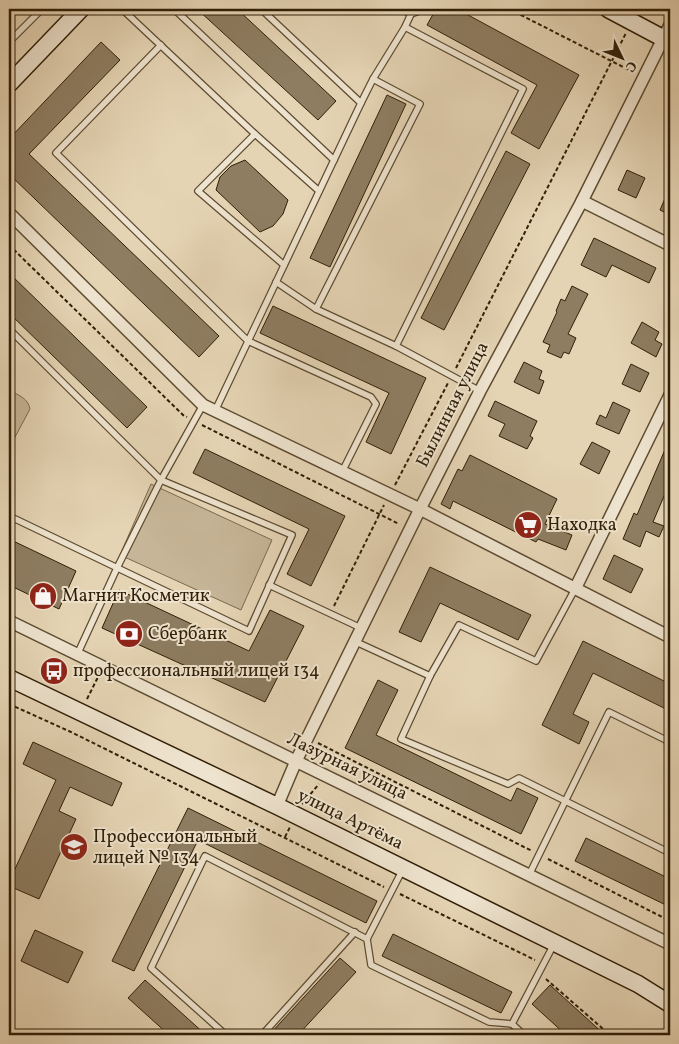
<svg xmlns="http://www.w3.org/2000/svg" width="679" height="1044" font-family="Vollkorn,serif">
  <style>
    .green { fill: #c6b597; stroke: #7b6a4f }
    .building { fill: #8e7d61; stroke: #301f07 }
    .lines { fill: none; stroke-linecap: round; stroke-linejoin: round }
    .lane-casing { stroke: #5d4c32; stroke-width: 8 }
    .street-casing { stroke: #5d4c32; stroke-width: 14 }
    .secondary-casing { stroke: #301f07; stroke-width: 19 }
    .path { stroke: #301f07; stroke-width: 2; stroke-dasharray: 4 2.5; stroke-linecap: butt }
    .lane { stroke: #eee3ce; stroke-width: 5.5 }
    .street { stroke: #eee3ce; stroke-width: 11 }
    .secondary { stroke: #eee3ce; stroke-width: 16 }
    .labels { text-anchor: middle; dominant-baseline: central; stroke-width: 4; stroke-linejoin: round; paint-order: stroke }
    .street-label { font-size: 18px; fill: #301f07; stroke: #eee3ce }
    .poi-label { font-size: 18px; fill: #301f07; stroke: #eee3ce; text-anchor: start }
  </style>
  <rect width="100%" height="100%" fill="#e5d4b4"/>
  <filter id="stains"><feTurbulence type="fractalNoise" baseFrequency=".004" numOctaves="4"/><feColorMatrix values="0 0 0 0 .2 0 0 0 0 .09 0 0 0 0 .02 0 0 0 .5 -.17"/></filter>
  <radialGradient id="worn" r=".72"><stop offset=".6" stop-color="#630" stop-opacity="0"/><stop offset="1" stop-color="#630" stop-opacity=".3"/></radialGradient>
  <g class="green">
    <path d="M 9,390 C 18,395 28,398 30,409 L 14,439 L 9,443 Z"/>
    <path d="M 151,484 L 272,540 L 241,610 L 120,555 Z"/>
  </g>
  <g class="building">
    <path d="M 197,9 L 237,9 L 336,101 L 318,120 Z"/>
    <path d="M 436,9 L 457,9 L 579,75 L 539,149 L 511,133 L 537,85 L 427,25 Z"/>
    <path d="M 101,42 L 120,60 L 29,154 L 219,336 L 199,357 L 9,174 L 9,139 Z"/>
    <path d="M 387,95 L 406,104 L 330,267 L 310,258 Z"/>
    <path d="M 506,151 L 530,164 L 444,330 L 421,318 Z"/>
    <path d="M 245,160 L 288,200 L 283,214 L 273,226 L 260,232 L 216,190 L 220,177 L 231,166 Z"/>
    <path d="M 627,170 L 645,178 L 636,198 L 618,190 Z"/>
    <path d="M 670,187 L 670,215 L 660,210 Z"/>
    <path d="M 594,238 L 656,268 L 649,283 L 612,265 L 606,277 L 581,265 Z"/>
    <path d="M 9,273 L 147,407 L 127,428 L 9,313 Z"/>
    <path d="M 572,286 L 588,294 L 568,334 L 576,338 L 569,354 L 564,352 L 561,358 L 547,352 L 550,345 L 543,342 L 557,312 L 556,311 L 561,299 L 565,301 Z"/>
    <path d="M 273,306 L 426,378 L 391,454 L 366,442 L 389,393 L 260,333 Z"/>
    <path d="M 642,322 L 659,332 L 655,340 L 662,344 L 656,357 L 631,343 Z"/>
    <path d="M 524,362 L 542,371 L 539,379 L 544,381 L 539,394 L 514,382 Z"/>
    <path d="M 631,364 L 649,373 L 640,392 L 622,384 Z"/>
    <path d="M 495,401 L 537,421 L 530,436 L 533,438 L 527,449 L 499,436 L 505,424 L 488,416 Z"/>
    <path d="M 613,402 L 630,410 L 619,434 L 596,424 L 600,415 L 606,418 Z"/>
    <path d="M 670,438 L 670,482 L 653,522 L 664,526 L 659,537 L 646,531 L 640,547 L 623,539 L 634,513 L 637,515 Z"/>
    <path d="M 592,442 L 610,451 L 599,474 L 580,464 Z"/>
    <path d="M 205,449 L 345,516 L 311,586 L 287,574 L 309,529 L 193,473 Z"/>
    <path d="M 470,455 L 557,499 L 545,524 L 572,535 L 566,550 L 538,539 L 536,542 L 453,501 L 450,509 L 441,504 L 458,469 L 462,471 Z"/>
    <path d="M 9,539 L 76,571 L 59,609 L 9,585 Z"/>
    <path d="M 614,555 L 643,569 L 631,593 L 603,579 Z"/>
    <path d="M 430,567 L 531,615 L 518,640 L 440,603 L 421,642 L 399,632 Z"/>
    <path d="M 119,590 L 249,651 L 270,610 L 304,626 L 265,702 L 102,628 Z"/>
    <path d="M 583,641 L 670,684 L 670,711 L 593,673 L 573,714 L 589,722 L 579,744 L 542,725 Z"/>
    <path d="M 378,680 L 398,690 L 376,735 L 511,801 L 517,788 L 538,798 L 521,834 L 345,748 Z"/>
    <path d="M 33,742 L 122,783 L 112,806 L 70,787 L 59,811 L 76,819 L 39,899 L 9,886 L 9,882 L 56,780 L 23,764 Z"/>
    <path d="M 188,808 L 377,901 L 366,923 L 198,840 L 134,971 L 112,961 Z"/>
    <path d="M 586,838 L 670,879 L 670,907 L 575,861 Z"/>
    <path d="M 35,930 L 83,952 L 68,983 L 21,961 Z"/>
    <path d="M 393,934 L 512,992 L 501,1013 L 382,956 Z"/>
    <path d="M 340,958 L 356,972 L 298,1035 L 269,1035 Z"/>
    <path d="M 145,980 L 206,1035 L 169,1035 L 128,998 Z"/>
    <path d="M 550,985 L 605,1035 L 566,1035 L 532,1004 Z"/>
  </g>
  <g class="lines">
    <defs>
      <g id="lane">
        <path d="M 122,9 L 255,134 L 319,191"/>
        <path d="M 174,9 L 334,160"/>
        <path d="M 261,9 L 361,103"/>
        <path d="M 401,9 L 411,14"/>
        <path d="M 9,42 L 42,9"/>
        <path d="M 161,45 L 56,153 L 248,341 L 371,397 L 376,404 L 342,472"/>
        <path d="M 255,134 L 198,191 L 284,265"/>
        <path d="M 276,282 L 316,309 L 396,346 L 480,391"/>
        <path d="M 316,309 L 420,104 L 373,79"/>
        <path d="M 9,329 L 161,480 L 292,535 L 249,631 L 9,516"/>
        <path d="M 396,346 L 523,89 L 405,27"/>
        <path d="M 215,411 L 361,103 L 373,79 L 405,27 L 411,14 L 425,9"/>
        <path d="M 269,585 L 361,628"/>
        <path d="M 354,641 L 430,676 L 459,625 L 536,661 L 575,589"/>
        <path d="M 77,655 L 117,568 L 161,480 L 203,405"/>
        <path d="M 430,676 L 401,739 L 508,784 L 519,778 L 670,853"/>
        <path d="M 666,740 L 670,734"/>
        <path d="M 529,875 L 609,712 L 670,742"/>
        <path d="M 367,939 L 403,869"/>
        <path d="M 226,1035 L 151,968 L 205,856 L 367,939 L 371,965 L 489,1022 L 512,1024"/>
        <path d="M 262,1035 L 355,932"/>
        <path d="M 524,1035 L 512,1024 L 554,944"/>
      </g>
      <g id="street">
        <path d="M 582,201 L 670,245"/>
        <path d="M 9,213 L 203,405 L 420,509 L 670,637"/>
        <path d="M 575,589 L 670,395"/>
        <path d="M 9,621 L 670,944"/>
        <path d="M 277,806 L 296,761 L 420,509 L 480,391 L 582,201 L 670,25"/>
      </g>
      <g id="secondary">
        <path d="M 608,9 L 670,42"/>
        <path d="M 9,84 L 81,9"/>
        <path d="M 9,678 L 277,806 L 555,943 L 638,984 L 670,1004"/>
      </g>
    </defs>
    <use href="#lane" class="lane-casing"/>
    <use href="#street" class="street-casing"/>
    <use href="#secondary" class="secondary-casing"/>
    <g class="path">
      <path d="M 509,9 L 633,72"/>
      <path d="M 9,102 L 12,99"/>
      <path d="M 9,245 L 183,415 L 187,417"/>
      <path d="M 456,368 L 626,33"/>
      <path d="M 202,425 L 399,524"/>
      <path d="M 395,485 L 448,383"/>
      <path d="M 334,606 L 384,505"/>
      <path d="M 87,699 L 98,677"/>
      <path d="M 9,704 L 71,732 L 384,887"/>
      <path d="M 318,743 L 532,851"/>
      <path d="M 302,804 L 319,784"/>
      <path d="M 285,837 L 290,827"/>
      <path d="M 548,859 L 670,921"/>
      <path d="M 400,894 L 535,960"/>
      <path d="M 546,979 L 610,1035"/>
    </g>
    <use href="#lane" class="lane"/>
    <use href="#street" class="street"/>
    <use href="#secondary" class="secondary"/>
  </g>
  <defs>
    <symbol id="supermarket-disc" viewBox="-11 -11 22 22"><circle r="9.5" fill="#8f2418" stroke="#eee3ce"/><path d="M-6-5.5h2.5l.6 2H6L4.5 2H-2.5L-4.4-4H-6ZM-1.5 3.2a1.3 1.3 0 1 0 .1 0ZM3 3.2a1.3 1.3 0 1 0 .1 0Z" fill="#fff"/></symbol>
    <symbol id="shop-disc" viewBox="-11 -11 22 22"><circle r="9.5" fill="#8f2418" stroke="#eee3ce"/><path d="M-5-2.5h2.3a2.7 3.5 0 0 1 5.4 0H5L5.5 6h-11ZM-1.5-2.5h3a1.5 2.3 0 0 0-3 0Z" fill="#fff"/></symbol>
    <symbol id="bank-disc" viewBox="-11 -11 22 22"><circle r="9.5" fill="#8f2418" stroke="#eee3ce"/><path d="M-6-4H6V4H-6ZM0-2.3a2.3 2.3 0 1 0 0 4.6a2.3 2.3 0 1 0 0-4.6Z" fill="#fff"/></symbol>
    <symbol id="bus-disc" viewBox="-11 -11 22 22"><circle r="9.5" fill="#8f2418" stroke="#eee3ce"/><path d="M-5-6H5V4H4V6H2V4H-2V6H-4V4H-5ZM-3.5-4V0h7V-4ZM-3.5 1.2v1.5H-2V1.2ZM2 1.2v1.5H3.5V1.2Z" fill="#fff"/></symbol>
    <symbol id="university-disc" viewBox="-11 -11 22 22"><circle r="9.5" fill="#8f2418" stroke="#eee3ce"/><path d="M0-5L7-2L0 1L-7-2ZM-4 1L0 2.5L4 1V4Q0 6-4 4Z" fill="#fff"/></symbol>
  </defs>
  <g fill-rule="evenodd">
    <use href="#supermarket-disc" x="512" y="509" width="32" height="32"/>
    <use href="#shop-disc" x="27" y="580" width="32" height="32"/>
    <use href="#bank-disc" x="113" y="618" width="32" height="32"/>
    <use href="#bus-disc" x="38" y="655" width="32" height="32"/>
    <use href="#university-disc" x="58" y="831" width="32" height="32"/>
  </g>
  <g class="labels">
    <g class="street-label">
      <text transform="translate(453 405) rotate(-63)">Былинная улица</text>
      <text transform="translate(347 767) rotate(26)">Лазурная улица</text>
      <text transform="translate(350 820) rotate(26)">улица Артёма</text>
    </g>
    <g class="poi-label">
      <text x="547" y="525">Находка</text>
      <text x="62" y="596">Магнит Косметик</text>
      <text x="148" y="634">Сбербанк</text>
      <text x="73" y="671">профессиональный лицей 134</text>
      <text x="93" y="837">Профессиональный<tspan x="93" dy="21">лицей № 134</tspan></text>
    </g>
  </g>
  <rect width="679" height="1044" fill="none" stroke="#e5d4b4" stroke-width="30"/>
  <rect x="10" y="10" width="659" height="1024" fill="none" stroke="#301f07" stroke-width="2.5"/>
  <rect x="15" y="15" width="649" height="1014" fill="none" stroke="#301f07"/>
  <g transform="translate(622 58) rotate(133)" stroke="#eee3ce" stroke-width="4" paint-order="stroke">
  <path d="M0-4L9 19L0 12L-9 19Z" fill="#301f07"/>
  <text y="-8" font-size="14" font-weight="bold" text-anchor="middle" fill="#301f07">С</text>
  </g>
  <rect width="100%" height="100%" filter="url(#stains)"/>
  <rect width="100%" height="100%" fill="url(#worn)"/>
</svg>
